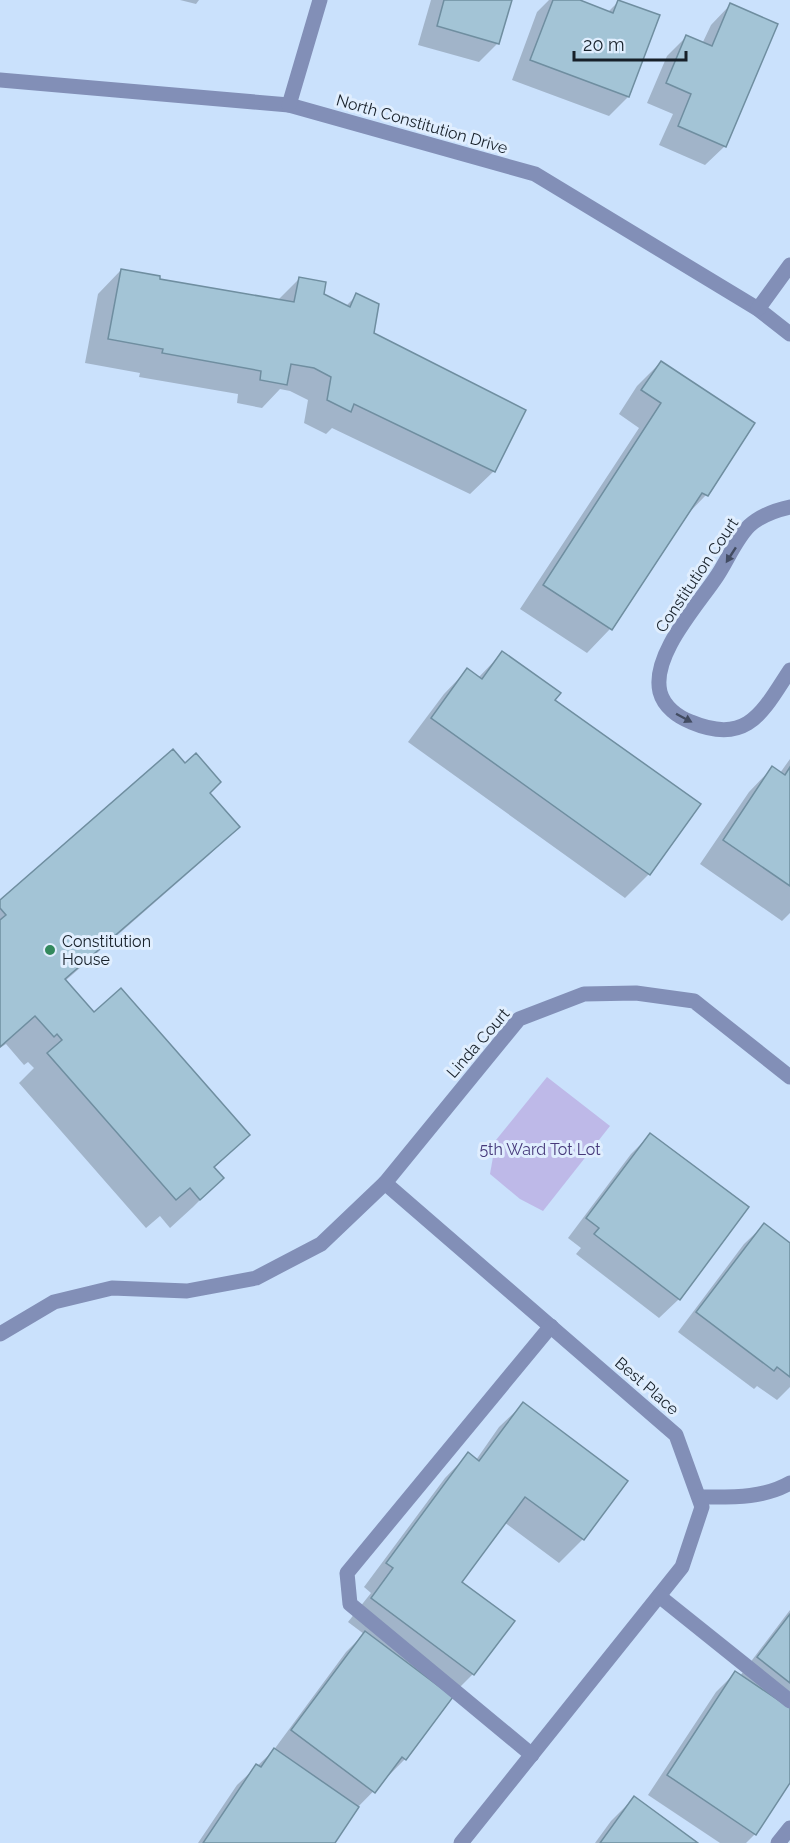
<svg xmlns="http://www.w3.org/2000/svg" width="790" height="1843" font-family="Raleway,sans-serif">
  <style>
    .green { fill: #beb9e8 }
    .shadow { fill: #0003 }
    .building { fill: #a3c4d6; stroke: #6f8ea0; stroke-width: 1.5 }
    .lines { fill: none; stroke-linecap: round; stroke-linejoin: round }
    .minor { stroke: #828fb7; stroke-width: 15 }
    .oneway { fill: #424c62 }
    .poi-dot { fill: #33895d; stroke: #e0eefe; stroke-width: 2 }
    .labels { text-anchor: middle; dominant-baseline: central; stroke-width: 6; stroke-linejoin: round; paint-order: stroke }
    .street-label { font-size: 16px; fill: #172029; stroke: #e0eefe }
    .poi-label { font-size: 16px; fill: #172029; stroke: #e0eefe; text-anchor: start }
    .park-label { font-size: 16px; fill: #473a7b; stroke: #e0eefe }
  </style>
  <rect width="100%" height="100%" fill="#cae1fc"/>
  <path class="green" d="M 547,1077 L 610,1126 L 543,1211 L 520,1199 L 490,1174 L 496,1140 Z"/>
  <g class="shadow">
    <path d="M 180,0 L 199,0 L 196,4 Z"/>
    <path d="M 431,0 L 510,0 L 498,43 L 479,62 L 418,45 Z"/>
    <path d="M 549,0 L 576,0 L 608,12 L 618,2 L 628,97 L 609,116 L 512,80 L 537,12 Z"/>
    <path d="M 730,5 L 725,146 L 705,165 L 659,145 L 673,114 L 647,103 L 667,56 L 686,37 L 702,44 L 711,25 Z"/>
    <path d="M 121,270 L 158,280 L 277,301 L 299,279 L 322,295 L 345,307 L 357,295 L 372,334 L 494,471 L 470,494 L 332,428 L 326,434 L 304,423 L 308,400 L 290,391 L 280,389 L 262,408 L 237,403 L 238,394 L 139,377 L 140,373 L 85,363 L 98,294 Z"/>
    <path d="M 661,362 L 753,424 L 706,495 L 682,520 L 610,629 L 587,653 L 520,609 L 639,428 L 619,414 L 637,386 Z"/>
    <path d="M 502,653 L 553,700 L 698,805 L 649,874 L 625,898 L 408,742 L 444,694 L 467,670 L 478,678 Z"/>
    <path d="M 790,759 L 790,913 L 782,921 L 700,864 L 749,792 L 772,768 L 780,773 Z"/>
    <path d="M 185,765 L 238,826 L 209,855 L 65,981 L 94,1015 L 248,1135 L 213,1169 L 222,1178 L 193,1207 L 170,1228 L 160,1216 L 146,1228 L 19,1083 L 34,1068 L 28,1062 L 24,1065 L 6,1044 L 0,1048 L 0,902 Z"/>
    <path d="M 650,1135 L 679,1299 L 659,1318 L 576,1254 L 581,1248 L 568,1238 L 631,1154 Z"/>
    <path d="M 764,1225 L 790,1244 L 790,1387 L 777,1400 L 757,1386 L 754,1389 L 678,1332 L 744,1244 Z"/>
    <path d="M 523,1404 L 626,1481 L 583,1539 L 559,1563 L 504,1522 L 460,1582 L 473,1674 L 450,1697 L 405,1759 L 353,1812 L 333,1843 L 198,1843 L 237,1785 L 273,1751 L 346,1652 L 364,1634 L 348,1622 L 371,1593 L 364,1587 L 445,1478 L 468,1454 L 476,1460 L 499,1427 Z"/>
    <path d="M 790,1610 L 790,1780 L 755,1834 L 746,1843 L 720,1843 L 648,1795 L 716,1692 L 735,1673 L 740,1676 Z"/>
    <path d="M 634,1798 L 695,1843 L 595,1843 L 611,1821 Z"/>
  </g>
  <g class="building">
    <path d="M 444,0 L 512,0 L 499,44 L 437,26 Z"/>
    <path d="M 553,0 L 580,0 L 613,13 L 618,0 L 660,15 L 629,97 L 530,60 Z"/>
    <path d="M 730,3 L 778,24 L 726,147 L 678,126 L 691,94 L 666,83 L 686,35 L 712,46 Z"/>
    <path d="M 121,269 L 160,276 L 160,279 L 294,302 L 299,277 L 326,282 L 324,294 L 350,307 L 356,293 L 379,304 L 374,333 L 526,410 L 495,472 L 354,404 L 351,412 L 327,400 L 331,377 L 314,368 L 291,364 L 287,385 L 260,380 L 261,371 L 162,353 L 163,349 L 108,339 Z"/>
    <path d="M 661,361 L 755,423 L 708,496 L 702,493 L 612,630 L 543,585 L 661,403 L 641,390 Z"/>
    <path d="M 502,651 L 561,693 L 555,700 L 701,804 L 650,875 L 431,718 L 467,668 L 482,679 Z"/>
    <path d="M 173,749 L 185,763 L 196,753 L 221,782 L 210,793 L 240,827 L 65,979 L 94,1012 L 121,988 L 250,1135 L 214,1167 L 224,1178 L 200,1200 L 190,1188 L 176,1200 L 47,1053 L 62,1040 L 57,1034 L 54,1037 L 35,1016 L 0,1047 L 0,920 L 6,915 L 0,908 L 0,900 Z"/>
    <path d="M 772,766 L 785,775 L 790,767 L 790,886 L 723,840 Z"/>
    <path d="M 650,1133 L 749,1207 L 680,1300 L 594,1234 L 599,1228 L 586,1218 Z"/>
    <path d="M 764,1223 L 790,1243 L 790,1377 L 777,1367 L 774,1371 L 696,1312 Z"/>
    <path d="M 523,1402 L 628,1481 L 584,1540 L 525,1497 L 462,1582 L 515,1621 L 474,1675 L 371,1598 L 393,1568 L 386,1563 L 468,1452 L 479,1461 Z"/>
    <path d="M 790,1614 L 790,1683 L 757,1657 Z"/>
    <path d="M 365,1631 L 453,1697 L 406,1760 L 402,1757 L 375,1793 L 291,1730 Z"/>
    <path d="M 735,1671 L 790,1708 L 790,1783 L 756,1835 L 667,1775 Z"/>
    <path d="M 274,1748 L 359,1807 L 335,1843 L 203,1843 L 256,1764 L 261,1767 Z"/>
    <path d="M 634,1796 L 698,1843 L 600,1843 Z"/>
  </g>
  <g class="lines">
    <g class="minor">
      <path d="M 0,80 L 289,105 L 535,174 L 758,309 L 790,334"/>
      <path d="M 289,105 L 320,0"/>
      <path d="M 758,309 L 790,265"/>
      <path d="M 790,507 C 776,510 760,516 749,526 C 736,539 727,561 717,576 C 698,605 651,655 660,692 C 664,707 678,717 691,722 C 748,746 763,711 790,670"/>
      <path d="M 385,1183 L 676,1435 L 702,1507 L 682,1567 L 461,1843"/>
      <path d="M 0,1334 L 54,1302 L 112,1288 L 187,1291 L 256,1278 L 321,1244 L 385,1183 L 519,1019 L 584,994 L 636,993 L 694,1001 L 790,1077"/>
      <path d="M 699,1497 C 730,1497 762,1499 790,1483"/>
      <path d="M 659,1596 L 790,1701"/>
      <path d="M 532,1755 L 350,1604 L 347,1573 L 551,1326"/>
      <path d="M 778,1843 L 790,1828"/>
    </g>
  </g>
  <defs><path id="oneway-solid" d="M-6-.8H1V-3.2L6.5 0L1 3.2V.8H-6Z" transform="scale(1.5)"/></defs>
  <g class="oneway">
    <use href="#oneway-solid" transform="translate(731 555) rotate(123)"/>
    <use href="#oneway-solid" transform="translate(684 718) rotate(28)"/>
  </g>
  <circle class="poi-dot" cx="50" cy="950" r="6"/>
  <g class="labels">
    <g class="street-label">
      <text transform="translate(422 124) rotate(16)">North Constitution Drive</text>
      <text transform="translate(697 575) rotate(-56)">Constitution Court</text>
      <text transform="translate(478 1043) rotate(-49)">Linda Court</text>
      <text transform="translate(647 1386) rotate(41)">Best Place</text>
    </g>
    <g class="poi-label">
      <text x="62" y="941">Constitution<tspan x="62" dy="18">House</tspan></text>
    </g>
    <g class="park-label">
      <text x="540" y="1149">5th Ward Tot Lot</text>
    </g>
  </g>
  <path d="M574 51v9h112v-9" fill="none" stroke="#172029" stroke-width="3"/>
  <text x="583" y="51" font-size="18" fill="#172029" stroke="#e0eefe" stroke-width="4.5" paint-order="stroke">20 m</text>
</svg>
